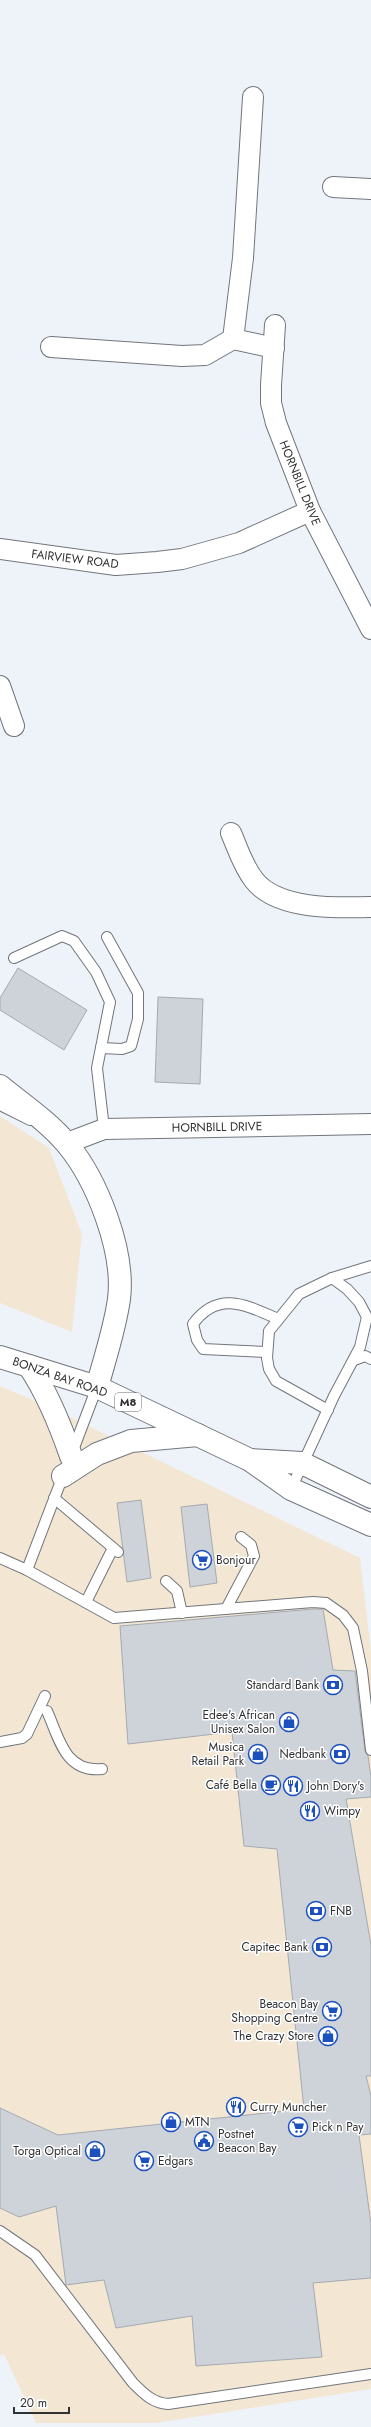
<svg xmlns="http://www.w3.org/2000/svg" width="371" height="2427" font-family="Jost,sans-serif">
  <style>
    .commercial { fill: #f3e7d3 }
    .building { fill: #ced2d9; stroke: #a5aab0 }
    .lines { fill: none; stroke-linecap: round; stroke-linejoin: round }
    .lane-casing { stroke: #71767c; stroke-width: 12 }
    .street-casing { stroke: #71767c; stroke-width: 22 }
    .secondary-casing { stroke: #71767c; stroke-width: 24 }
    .primary-casing { stroke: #71767c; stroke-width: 24 }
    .lane { stroke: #fff; stroke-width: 10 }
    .street { stroke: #fff; stroke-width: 20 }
    .secondary { stroke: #fff; stroke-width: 22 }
    .primary { stroke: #fff; stroke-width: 22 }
    .labels { text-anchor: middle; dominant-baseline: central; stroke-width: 3; stroke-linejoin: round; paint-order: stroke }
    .shield { fill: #fff; stroke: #6d6f70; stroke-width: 1 }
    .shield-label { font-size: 11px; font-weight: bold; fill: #2f3133 }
    .street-label { font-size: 12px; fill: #2f3133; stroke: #fff }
    .poi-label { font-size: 12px; fill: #2f3133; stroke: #fff; text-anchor: start }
  </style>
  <rect width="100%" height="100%" fill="#eef3fa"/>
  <g class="commercial">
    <path d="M 0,1116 L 49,1148 L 82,1234 L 72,1332 L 0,1303 Z"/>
    <path d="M 0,1386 L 45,1405 L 360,1558 L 371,1651 L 371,2389 L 156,2423 L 36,2423 L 4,2354 L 0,2356 Z"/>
  </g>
  <g class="building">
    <path d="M 18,968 L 87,1010 L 64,1050 L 0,1010 L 0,998 Z"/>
    <path d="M 158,997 L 203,999 L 200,1084 L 155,1082 Z"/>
    <path d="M 141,1500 L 151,1578 L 127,1582 L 117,1503 Z"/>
    <path d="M 207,1504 L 217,1583 L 190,1587 L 181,1507 Z"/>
    <path d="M 313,1609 L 323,1609 L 333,1670 L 355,1671 L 365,1751 L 368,1756 L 371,1777 L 371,1797 L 346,1799 L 371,1945 L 371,2076 L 366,2076 L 371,2096 L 371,2134 L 359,2135 L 371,2224 L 371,2278 L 313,2283 L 322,2357 L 196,2366 L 192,2316 L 116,2328 L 104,2280 L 66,2285 L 56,2206 L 19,2217 L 0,2208 L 0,2108 L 58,2135 L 304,2109 L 277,1849 L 244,1846 L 232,1732 L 128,1744 L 120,1626 Z"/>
  </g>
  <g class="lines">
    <defs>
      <g id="lane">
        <path d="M 14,958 L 62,936 L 74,941 L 96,972 L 110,1002 L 97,1068 L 104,1129"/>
        <path d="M 101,1048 L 122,1049 L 131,1046 L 138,1019 L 138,993 L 107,937"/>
        <path d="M 0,1105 L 30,1120"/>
        <path d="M 267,1352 L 203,1349 L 197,1340 L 193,1324 C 218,1290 246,1305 278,1319"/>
        <path d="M 354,1360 L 365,1356 L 371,1359"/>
        <path d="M 328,1410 L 276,1381 L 269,1369 L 267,1358 L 269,1331 L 299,1294 L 332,1278 L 371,1266"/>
        <path d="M 72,1453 L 97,1387"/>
        <path d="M 291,1489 L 334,1396 L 360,1347 L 367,1317 L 359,1302 L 347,1289 L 332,1278"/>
        <path d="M 54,1498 L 118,1552"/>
        <path d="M 0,1558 L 27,1570 L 114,1618 L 313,1602 L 326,1603 L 343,1615 L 353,1628 L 362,1671 L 371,1750"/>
        <path d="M 27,1570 L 64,1473"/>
        <path d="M 166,1581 L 177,1591 L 182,1613"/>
        <path d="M 86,1602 L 113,1548"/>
        <path d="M 226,1609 L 254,1556 L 251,1545 L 241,1537"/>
        <path d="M 47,1711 C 59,1738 65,1773 102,1769"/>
        <path d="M 0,1742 L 22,1738 L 27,1734 L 45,1696"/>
        <path d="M 0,2231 L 35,2255 L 133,2383 C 144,2394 153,2403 168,2404 L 371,2374"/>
      </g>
      <g id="street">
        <path d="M 333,187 L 371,189"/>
        <path d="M 275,325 L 271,385 L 271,403 L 276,423 L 310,511 L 371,629"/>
        <path d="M 233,339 L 243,258 L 253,97"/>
        <path d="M 51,347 L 182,356 L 205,355 L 233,339 L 274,348"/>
        <path d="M 0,549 L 116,565 L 157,562 L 182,559 L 239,543 L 310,511"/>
        <path d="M 0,686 L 14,726"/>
        <path d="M 231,833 C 238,849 243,866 254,880 C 277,910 337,908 371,907"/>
        <path d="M 67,1143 L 104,1129 L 371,1124"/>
      </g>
      <path id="secondary" d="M 0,1086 C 22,1104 49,1122 67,1144 C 97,1180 125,1251 119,1299 C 115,1328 105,1358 97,1387"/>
      <g id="primary">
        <path d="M 0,1357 L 97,1387 L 250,1460 L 291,1489 L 371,1525"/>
        <path d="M 29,1366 C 48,1394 60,1424 71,1456"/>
        <path d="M 250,1460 L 302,1463 L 371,1497"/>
        <path d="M 63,1476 L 97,1454 L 131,1441 L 198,1435"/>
      </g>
    </defs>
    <use href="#lane" class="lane-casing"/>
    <use href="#street" class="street-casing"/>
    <use href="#secondary" class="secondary-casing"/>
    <use href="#primary" class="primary-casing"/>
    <use href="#lane" class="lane"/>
    <use href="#street" class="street"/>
    <use href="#secondary" class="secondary"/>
    <use href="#primary" class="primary"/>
  </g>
  <defs>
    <symbol id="supermarket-ring" viewBox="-11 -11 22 22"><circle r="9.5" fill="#fff" stroke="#1c51bd" stroke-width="1.5"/><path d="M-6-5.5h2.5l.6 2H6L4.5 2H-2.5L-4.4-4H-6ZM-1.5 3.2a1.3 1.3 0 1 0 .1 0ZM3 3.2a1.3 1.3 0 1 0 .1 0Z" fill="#1c51bd"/></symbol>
    <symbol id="bank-ring" viewBox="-11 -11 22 22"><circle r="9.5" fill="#fff" stroke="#1c51bd" stroke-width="1.5"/><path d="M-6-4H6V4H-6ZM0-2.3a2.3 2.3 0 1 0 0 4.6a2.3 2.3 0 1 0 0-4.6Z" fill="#1c51bd"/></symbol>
    <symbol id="shop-ring" viewBox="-11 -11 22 22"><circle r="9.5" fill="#fff" stroke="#1c51bd" stroke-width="1.5"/><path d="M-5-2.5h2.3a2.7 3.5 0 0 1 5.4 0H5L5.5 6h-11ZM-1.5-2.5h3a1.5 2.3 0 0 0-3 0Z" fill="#1c51bd"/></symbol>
    <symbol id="cafe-ring" viewBox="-11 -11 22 22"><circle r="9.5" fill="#fff" stroke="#1c51bd" stroke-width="1.5"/><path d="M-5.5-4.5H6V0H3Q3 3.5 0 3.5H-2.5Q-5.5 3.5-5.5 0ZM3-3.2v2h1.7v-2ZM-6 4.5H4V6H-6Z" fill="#1c51bd"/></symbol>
    <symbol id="restaurant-ring" viewBox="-11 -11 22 22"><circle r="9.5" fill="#fff" stroke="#1c51bd" stroke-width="1.5"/><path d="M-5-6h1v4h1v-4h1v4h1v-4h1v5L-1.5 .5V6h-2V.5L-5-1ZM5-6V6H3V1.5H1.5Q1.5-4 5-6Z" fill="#1c51bd"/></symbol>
    <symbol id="civic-ring" viewBox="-11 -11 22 22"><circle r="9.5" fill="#fff" stroke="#1c51bd" stroke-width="1.5"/><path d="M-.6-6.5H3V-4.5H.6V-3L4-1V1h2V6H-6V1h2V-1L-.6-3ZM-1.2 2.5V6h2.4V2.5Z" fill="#1c51bd"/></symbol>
  </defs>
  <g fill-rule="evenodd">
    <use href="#supermarket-ring" x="191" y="1549" width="22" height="22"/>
    <use href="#bank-ring" x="322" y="1674" width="22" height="22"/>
    <use href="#shop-ring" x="278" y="1711" width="22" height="22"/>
    <use href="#shop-ring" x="247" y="1743" width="22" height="22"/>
    <use href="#bank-ring" x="329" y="1743" width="22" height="22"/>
    <use href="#cafe-ring" x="260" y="1774" width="22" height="22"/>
    <use href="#restaurant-ring" x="282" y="1775" width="22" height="22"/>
    <use href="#restaurant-ring" x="299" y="1800" width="22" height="22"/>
    <use href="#bank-ring" x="305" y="1900" width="22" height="22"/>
    <use href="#bank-ring" x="311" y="1936" width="22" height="22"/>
    <use href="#supermarket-ring" x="321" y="2000" width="22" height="22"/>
    <use href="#shop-ring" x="317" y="2025" width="22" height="22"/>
    <use href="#restaurant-ring" x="225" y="2096" width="22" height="22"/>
    <use href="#shop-ring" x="160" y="2111" width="22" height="22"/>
    <use href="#supermarket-ring" x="287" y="2116" width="22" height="22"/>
    <use href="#civic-ring" x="193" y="2130" width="22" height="22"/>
    <use href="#shop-ring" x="84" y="2140" width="22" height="22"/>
    <use href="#supermarket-ring" x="133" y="2150" width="22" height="22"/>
  </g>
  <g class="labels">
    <rect class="shield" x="115" y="1393" width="26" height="18" rx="3"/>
    <g class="shield-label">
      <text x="128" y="1402">M8</text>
    </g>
    <g class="street-label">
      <text transform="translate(300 483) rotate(68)">HORNBILL DRIVE</text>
      <text transform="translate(75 559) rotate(7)">FAIRVIEW ROAD</text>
      <text transform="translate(217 1127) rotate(-1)">HORNBILL DRIVE</text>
      <text transform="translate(60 1377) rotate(19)">BONZA BAY ROAD</text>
    </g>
    <g class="poi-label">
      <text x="216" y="1560">Bonjour</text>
      <text x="319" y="1685" text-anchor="end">Standard Bank</text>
      <text x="275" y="1715" text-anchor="end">Edee's African<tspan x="275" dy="14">Unisex Salon</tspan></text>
      <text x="244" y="1747" text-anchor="end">Musica<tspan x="244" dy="14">Retail Park</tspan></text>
      <text x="326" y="1754" text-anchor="end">Nedbank</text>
      <text x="257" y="1785" text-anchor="end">Café Bella</text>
      <text x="307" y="1786">John Dory's</text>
      <text x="324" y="1811">Wimpy</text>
      <text x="330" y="1911">FNB</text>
      <text x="308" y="1947" text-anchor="end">Capitec Bank</text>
      <text x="318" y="2004" text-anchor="end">Beacon Bay<tspan x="318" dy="14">Shopping Centre</tspan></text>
      <text x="314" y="2036" text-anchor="end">The Crazy Store</text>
      <text x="250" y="2107">Curry Muncher</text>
      <text x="185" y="2122">MTN</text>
      <text x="312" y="2127">Pick n Pay</text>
      <text x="218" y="2134">Postnet<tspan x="218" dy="14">Beacon Bay</tspan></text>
      <text x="81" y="2151" text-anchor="end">Torga Optical</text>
      <text x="158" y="2161">Edgars</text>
    </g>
  </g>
  <path d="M14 2407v6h55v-6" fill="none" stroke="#2f3133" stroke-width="2"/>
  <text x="20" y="2407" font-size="12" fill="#2f3133" stroke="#ffffff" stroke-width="3" paint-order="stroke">20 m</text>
</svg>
